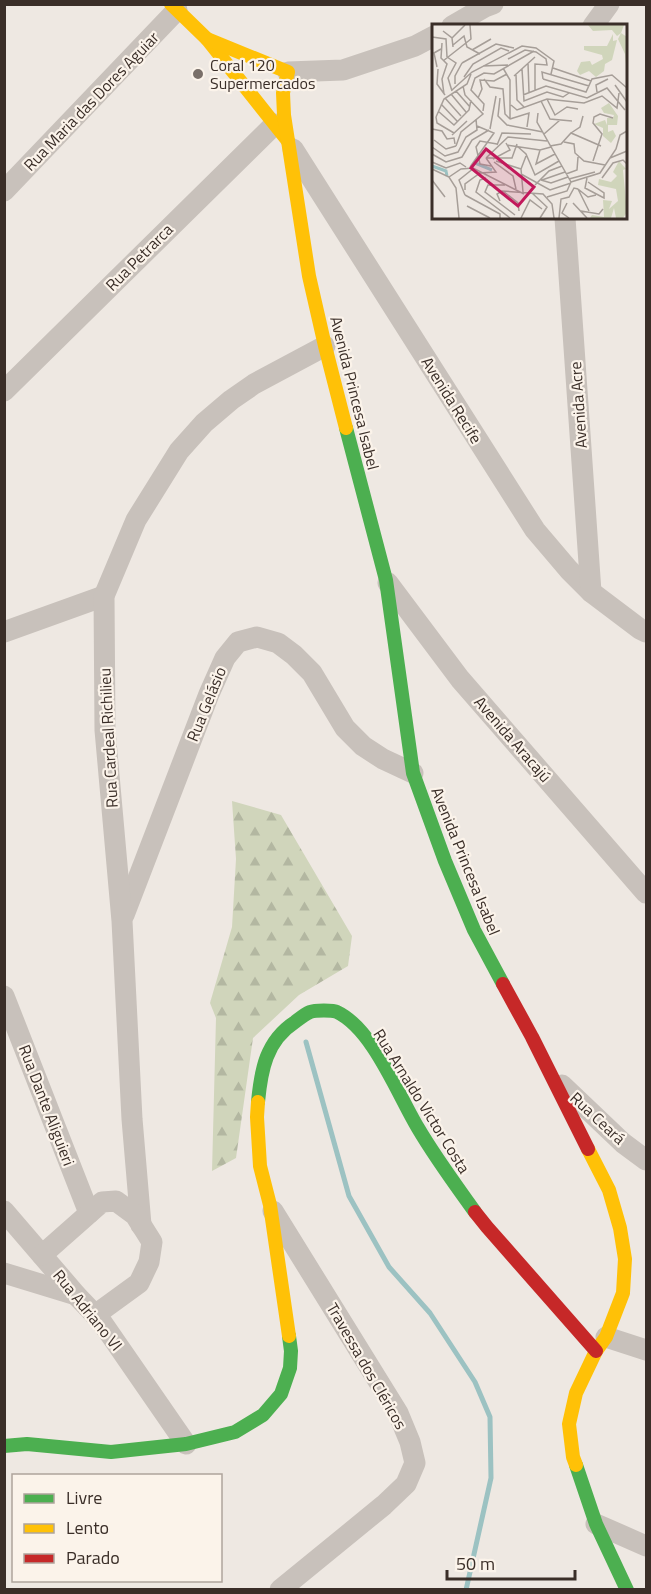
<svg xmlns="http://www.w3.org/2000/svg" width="651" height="1594" font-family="'Titillium Web',sans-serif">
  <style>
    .forest { fill: url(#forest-firs) }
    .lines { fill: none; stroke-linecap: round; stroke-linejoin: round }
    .stream { stroke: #9cc2c2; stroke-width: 5 }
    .street { stroke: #c8c1bb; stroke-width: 21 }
    .fast { stroke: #4caf50; stroke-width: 14 }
    .slow { stroke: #ffc107; stroke-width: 14 }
    .jam { stroke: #c62828; stroke-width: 14 }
    .poi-dot { fill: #796f69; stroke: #fbf3ea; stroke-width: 2 }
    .labels { text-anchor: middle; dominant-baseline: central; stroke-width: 4.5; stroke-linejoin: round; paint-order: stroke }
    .poi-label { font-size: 16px; fill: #3a2e28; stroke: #fbf3ea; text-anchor: start }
    .street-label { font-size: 16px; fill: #3a2e28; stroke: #fbf3ea }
    .inset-river { fill: none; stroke: #9cc2c2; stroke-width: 3 }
    .inset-road { fill: none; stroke: #a69e98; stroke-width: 1.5 }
    .view { fill: #c2185b; fill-opacity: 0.15; stroke: #c2185b; stroke-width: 3 }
    .inset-edge { fill: none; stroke: #3a2e28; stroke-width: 3 }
  </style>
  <defs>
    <pattern id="forest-firs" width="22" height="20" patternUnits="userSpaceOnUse" patternTransform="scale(1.5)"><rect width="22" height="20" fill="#d0d5bb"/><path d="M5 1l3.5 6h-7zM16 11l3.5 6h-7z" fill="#b3b7a1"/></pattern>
  </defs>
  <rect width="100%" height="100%" fill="#eee8e2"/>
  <path class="forest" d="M 232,801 L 281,815 L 352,936 L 348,966 L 299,995 L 253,1038 L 236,1158 L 212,1171 L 216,1018 L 210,1003 L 232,927 L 236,859 Z"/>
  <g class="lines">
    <path class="stream" d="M 306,1042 L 349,1196 L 389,1267 L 430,1313 L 475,1382 L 490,1417 L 491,1478 L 466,1590"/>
    <g class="street">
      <path d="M 452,26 L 485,7 L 493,4"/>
      <path d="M 593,26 L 609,4"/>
      <path d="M 288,72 L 343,70 L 415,46 L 434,36"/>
      <path d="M 293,149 L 535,530 L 569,570 L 591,592 L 640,629 L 646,632"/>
      <path d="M 4,191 L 177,10"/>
      <path d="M 565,218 L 591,592"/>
      <path d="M 4,391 L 275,124"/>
      <path d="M 388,583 L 460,679 L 646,893"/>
      <path d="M 4,632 L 104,596"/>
      <path d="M 124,915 L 209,694 L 225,658 L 238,642 L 257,637 L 278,643 L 294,655 L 312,673 L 345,728 L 363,746 L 383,759 L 413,773"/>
      <path d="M 4,996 L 89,1213"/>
      <path d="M 562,1085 L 623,1143 L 646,1160"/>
      <path d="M 4,1211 L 77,1296 L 101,1321 L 186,1444"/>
      <path d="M 273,1211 L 398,1413 L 410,1442 L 415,1463 L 406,1484 L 384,1505 L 280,1590"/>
      <path d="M 141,1225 L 132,1119 L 122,921 L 105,730 L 104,596 L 136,520 L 179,451 L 204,423 L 231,400 L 254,384 L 325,346"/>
      <path d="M 42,1255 L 102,1202 L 116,1201 L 135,1215 L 152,1242 L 149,1262 L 139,1283 L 95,1315"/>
      <path d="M 4,1273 L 76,1295"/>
      <path d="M 606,1337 L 646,1350"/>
      <path d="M 596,1524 L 646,1546"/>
    </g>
    <g class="fast">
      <path d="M 346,428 L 386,580 L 413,773 L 445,861 L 474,930 L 503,984"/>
      <path d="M 258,1102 C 261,1070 266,1041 295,1022 C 299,1019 305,1014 310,1012 C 315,1010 333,1010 337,1012 C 373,1029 398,1095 418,1128 C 435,1157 455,1184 475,1212"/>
      <path d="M 4,1446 L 27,1444 L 111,1452 L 186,1444 L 235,1432 L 263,1415 L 281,1394 L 290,1368 L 291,1351 L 289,1336"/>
      <path d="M 576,1465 L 596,1524 L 627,1590"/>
    </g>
    <g class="slow">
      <path d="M 171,4 L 207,39 L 288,141"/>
      <path d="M 207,39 L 288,72 L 283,93 L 284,115 L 309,276 L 325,346 L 346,428"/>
      <path d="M 258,1102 L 257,1117 L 260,1166 L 270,1205 L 289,1336"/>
      <path d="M 576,1465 L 573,1457 L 569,1424 L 576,1393 L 596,1351 L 606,1337 L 623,1293 L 625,1259 L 620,1228 L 609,1190 L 588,1149"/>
    </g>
    <g class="jam">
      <path d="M 503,984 L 532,1037 L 588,1149"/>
      <path d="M 475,1212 L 487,1227 L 596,1351"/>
    </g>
  </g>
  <circle class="poi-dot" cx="198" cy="74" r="6"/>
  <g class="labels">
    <g class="poi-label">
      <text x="210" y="65">Coral 120<tspan x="210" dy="18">Supermercados</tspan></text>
    </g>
    <g class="street-label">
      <text transform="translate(91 101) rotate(-46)">Rua Maria das Dores Aguiar</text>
      <text transform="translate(139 257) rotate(-45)">Rua Petrarca</text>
      <text transform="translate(355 393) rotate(76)">Avenida Princesa Isabel</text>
      <text transform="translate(452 400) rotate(58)">Avenida Recife</text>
      <text transform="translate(578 405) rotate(-94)">Avenida Acre</text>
      <text transform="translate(206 704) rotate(-68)">Rua Gelásio</text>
      <text transform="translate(108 738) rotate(-93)">Rua Cardeal Richilieu</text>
      <text transform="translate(513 739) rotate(49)">Avenida Aracajú</text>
      <text transform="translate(466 861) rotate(68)">Avenida Princesa Isabel</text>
      <text transform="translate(422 1101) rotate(58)">Rua Arnaldo Victor Costa</text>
      <text transform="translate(47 1105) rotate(69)">Rua Dante Aliguieri</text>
      <text transform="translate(598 1118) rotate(43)">Rua Ceará</text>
      <text transform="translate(88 1310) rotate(51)">Rua Adriano VI</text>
      <text transform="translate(367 1366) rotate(60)">Travessa dos Cléricos</text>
    </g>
  </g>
  <g transform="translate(432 24)">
    <rect width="195" height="195" fill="#eee8e2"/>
    <path d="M 156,1 L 192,1 L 189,9 L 195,13 L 195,50 L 193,30 L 186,15 L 189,9 L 185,12 L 180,6 L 161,7 ZM 181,10 L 181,17 L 185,16 L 180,36 L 173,40 L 172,47 L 164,53 L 157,47 L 148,51 L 145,47 L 149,38 L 158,37 L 160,41 L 171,35 L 170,31 L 152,26 L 152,22 L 175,22 ZM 177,79 L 186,92 L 185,101 L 176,101 L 176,108 L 181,106 L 184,112 L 179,119 L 171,112 L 171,104 L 162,100 L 173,96 L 175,101 L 175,94 L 181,94 L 182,91 L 172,89 L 169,84 ZM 187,137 L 194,145 L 191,146 L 195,188 L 191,194 L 184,194 L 182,184 L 179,194 L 158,194 L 160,191 L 172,193 L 171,176 L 180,177 L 177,185 L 186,177 L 184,165 L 166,161 L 167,155 L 179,158 L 185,152 L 181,148 Z" fill="#d0d5bb"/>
    <path class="inset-river" d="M 43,139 L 60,146M 0,142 L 14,147 L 15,152"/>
    <path class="inset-road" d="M 11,7 L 20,14 L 21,23M 0,13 L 14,15 L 15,33M 20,14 L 33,1M 10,19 L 9,34 L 15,40 L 10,55 L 12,70M 21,21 L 32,12 L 35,23 L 48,30M 40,26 L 59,15M 15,33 L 24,39 L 16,54 L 20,67M 76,35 L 93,26 L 104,28 L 114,35 L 115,41 L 103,40 L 103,66M 11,37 L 39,15 L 38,1M 30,39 L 64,20 L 82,24M 96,39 L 97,68M 51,42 L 76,41M 5,43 L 2,29 L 9,25M 71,44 L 78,56 L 78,95M 121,44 L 159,57M 6,45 L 5,60 L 13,71M 90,45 L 92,77 L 115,68 L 131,73 L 137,69M 84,51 L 85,76 L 92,83M 82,52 L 103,33M 32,53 L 41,40 L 69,24 L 77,27M 52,55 L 58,63 L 71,65 L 73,90 L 78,95M 111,55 L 154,68 L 160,55 L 180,51 L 195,64M 111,55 L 110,48 L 157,62M 23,60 L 23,52 L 30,39M 183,61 L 195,78M 20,66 L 40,48 L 90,22 L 104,24 L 122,37 L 119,50M 24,67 L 38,83M 165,68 L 164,61 L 176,55M 19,70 L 34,88M 91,71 L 114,62 L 155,74 L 175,64 L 193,86M 13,74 L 29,92M 46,74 L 50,65 L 48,56 L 62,57 L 75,50M 68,74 L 66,92 L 75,101 L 111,108M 115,75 L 123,91 L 135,83 L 146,85M 109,77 L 118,95 L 140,97M 9,80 L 25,97M 79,81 L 85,86 L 115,75 L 152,79 L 170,72 L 185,84 L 187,69M 6,87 L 22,101 L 37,86 L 39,76M 51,87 L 52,80 L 39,66 L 43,54 L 52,49 L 62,50 L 102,27M 106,89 L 105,98 L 139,158M 4,93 L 12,75 L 35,60 L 39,50M 4,93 L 5,99 L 22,109M 78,95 L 97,89 L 95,103M 0,105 L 10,107 L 15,115 L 22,114 L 23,120M 58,105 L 64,72M 139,109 L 148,103 L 151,92M 112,110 L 128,96M 20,111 L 35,97M 2,116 L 14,125 L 24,122M 132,118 L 142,120 L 143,129 L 152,137 L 173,141M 65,121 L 70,109 L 99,110M 75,121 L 108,126 L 119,123M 24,122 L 29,108 L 51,90 L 33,71 L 31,62M 85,122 L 94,130 L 103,151 L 127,137M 118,122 L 129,120 L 139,109 L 169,122M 0,123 L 13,132 L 26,128 L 34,113 L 45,106 L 44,95M 108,126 L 104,140 L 123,130M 0,130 L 14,138 L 30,133 L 40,116 L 57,106M 54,134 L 76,113 L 115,117M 54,134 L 80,134 L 85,120M 178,134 L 195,127M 61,135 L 78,126 L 74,119M 64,137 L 89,145M 161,137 L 170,110 L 161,99 L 162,93 L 168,90 L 181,94M 0,138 L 14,144 L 28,139 L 34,143M 62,138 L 81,152 L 84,165M 59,142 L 48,140 L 44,123 L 48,117 L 65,120M 38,143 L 62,109 L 45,102M 0,145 L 17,153 L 24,164 L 27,194M 47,149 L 64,148 L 54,134M 89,150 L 118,166 L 139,159M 134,150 L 145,146 L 146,133M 17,153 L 29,145 L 41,144 L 92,170M 54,154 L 48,156 L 44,168 L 78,194M 155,154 L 153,164 L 172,174 L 172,169 L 156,158M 170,154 L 181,139 L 191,136 L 195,140M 137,155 L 163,148M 0,156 L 13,173M 109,156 L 119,159 L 136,153M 110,156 L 133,148M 139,158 L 168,149 L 184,125 L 188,111 L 195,107M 73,161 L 56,161 L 53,168 L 83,191M 103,161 L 117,147 L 130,142M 146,165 L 157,187M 146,165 L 156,173 L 164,171M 33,166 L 33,160 L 48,149M 71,167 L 86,179 L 87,187M 91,168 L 89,145 L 94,132M 100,169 L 115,183 L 108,194M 33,171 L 68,190 L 68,194M 33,171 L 27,156 L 42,144M 115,173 L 135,167 L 139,158M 68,177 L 65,170 L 70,167 L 111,170 L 120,180 L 122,194M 135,179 L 130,189 L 137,194M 141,179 L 155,194M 35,182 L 58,194M 149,187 L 167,190 L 171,185M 89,194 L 98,176 L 110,185M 127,194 L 129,175 L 137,173 L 142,164 L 146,165"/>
    <path class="view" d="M 54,125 L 102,163 L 86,182 L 39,144 Z"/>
    <rect width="195" height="195" class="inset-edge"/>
  </g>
  <rect width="651" height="1594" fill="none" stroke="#3a2e28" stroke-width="12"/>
  <rect x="12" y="1474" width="210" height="108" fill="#fbf3ea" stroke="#aea49c" stroke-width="1.5"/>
  <rect x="24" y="1494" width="30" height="9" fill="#4caf50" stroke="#aea49c" stroke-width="1.5"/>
  <text x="66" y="1504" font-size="18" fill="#3a2e28">Livre</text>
  <rect x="24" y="1524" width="30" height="9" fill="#ffc107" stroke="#aea49c" stroke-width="1.5"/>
  <text x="66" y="1534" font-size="18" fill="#3a2e28">Lento</text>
  <rect x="24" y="1554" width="30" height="9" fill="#c62828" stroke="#aea49c" stroke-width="1.5"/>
  <text x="66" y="1564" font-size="18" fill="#3a2e28">Parado</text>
  <path d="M447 1570v9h128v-9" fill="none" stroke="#3a2e28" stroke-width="3"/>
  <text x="456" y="1570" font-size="18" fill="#3a2e28" stroke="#fbf3ea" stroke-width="4.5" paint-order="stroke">50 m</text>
</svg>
